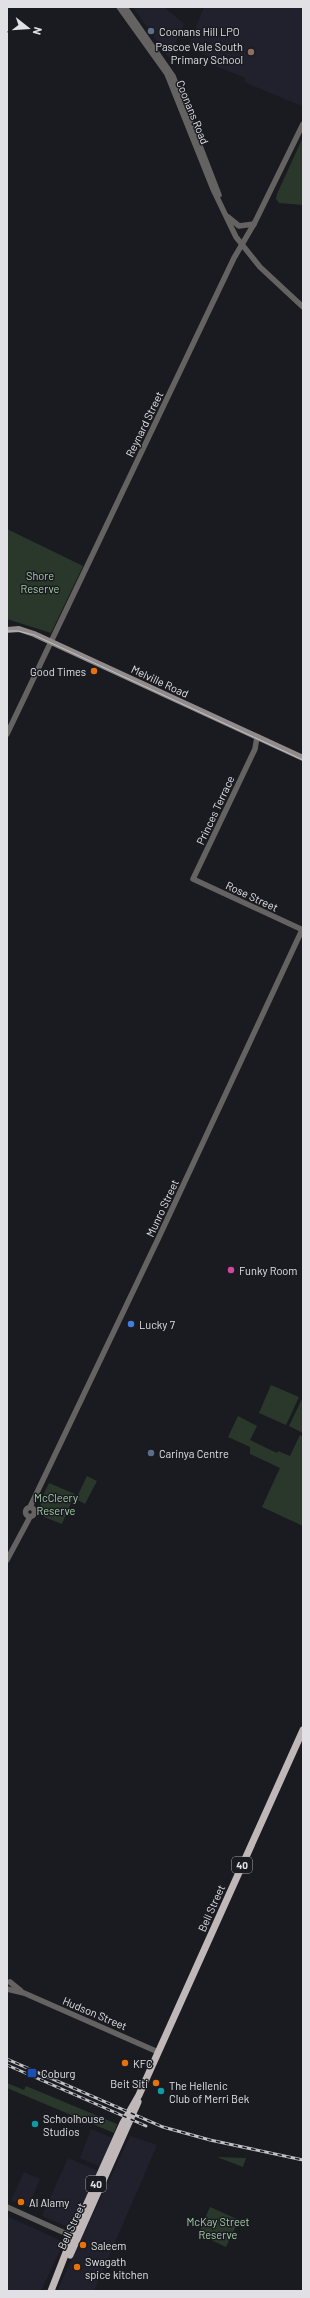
<svg xmlns="http://www.w3.org/2000/svg" width="310" height="2298" font-family="Barlow,sans-serif">
  <style>
    .built { fill: #20212c }
    .green { fill: #2a382b }
    .lines { fill: none; stroke-linecap: round; stroke-linejoin: round }
    .tertiary { stroke: #656262; stroke-width: 5.5 }
    .secondary { stroke: #908a8a; stroke-width: 6 }
    .trunk { stroke: #c0b8b8; stroke-width: 7 }
    .tram { stroke: #c1c1c5; stroke-width: 1 }
    .rail-casing { stroke: #c1c1c5; stroke-width: 3 }
    .rail { stroke: #1a1b20; stroke-width: 1.5; stroke-dasharray: 4.5; stroke-linecap: butt }
    .service-dot { fill: #5c6f8a; stroke: #1a1b20; stroke-width: 1.5 }
    .education-dot { fill: #8d6e63; stroke: #1a1b20; stroke-width: 1.5 }
    .food-dot { fill: #e8710a; stroke: #1a1b20; stroke-width: 1.5 }
    .hotel-dot { fill: #d1479c; stroke: #1a1b20; stroke-width: 1.5 }
    .shop-dot { fill: #3f7fe0; stroke: #1a1b20; stroke-width: 1.5 }
    .transit-dot { fill: #1a4fb4; stroke: #1a1b20; stroke-width: 1.5 }
    .culture-dot { fill: #0f9aa8; stroke: #1a1b20; stroke-width: 1.5 }
    .labels { text-anchor: middle; dominant-baseline: central; stroke-width: 3; stroke-linejoin: round; paint-order: stroke }
    .shield { fill: #1a1b20; stroke: #a5a6aa; stroke-width: 1 }
    .shield-label { font-size: 10px; font-weight: bold; fill: #e1e1e5 }
    .poi-label { font-size: 11px; fill: #e1e1e5; stroke: #1a1b20; text-anchor: start }
    .street-label { font-size: 11px; fill: #e1e1e5; stroke: #1a1b20 }
    .park-label { font-size: 11px; fill: #a3cea5; stroke: #1a1b20 }
  </style>
  <rect width="100%" height="100%" fill="#1a1b20"/>
  <g class="built">
    <path d="M 133,7 L 164,7 L 184,24 L 169,58 Z"/>
    <path d="M 204,7 L 303,7 L 302,106 L 244,82 L 245,78 L 208,63 L 209,57 L 188,47 Z"/>
    <path d="M 91,2129 L 112,2138 L 100,2167 L 80,2158 Z"/>
    <path d="M 130,2136 L 157,2145 L 94,2291 L 57,2291 Z"/>
    <path d="M 68,2158 L 98,2171 L 73,2229 L 42,2216 Z"/>
    <path d="M 24,2172 L 40,2179 L 28,2207 L 11,2200 Z"/>
    <path d="M 7,2216 L 64,2242 L 41,2291 L 7,2291 Z"/>
  </g>
  <g class="green">
    <path d="M 303,137 L 303,205 L 279,203 L 276,199 L 277,194 Z"/>
    <path d="M 7,529 L 83,566 L 51,633 L 7,619 Z"/>
    <path d="M 271,1385 L 299,1397 L 286,1425 L 259,1413 Z"/>
    <path d="M 302,1399 L 303,1399 L 303,1433 L 289,1426 Z"/>
    <path d="M 238,1416 L 257,1426 L 250,1440 L 277,1453 L 278,1451 L 290,1456 L 300,1435 L 303,1437 L 303,1526 L 262,1507 L 280,1468 L 250,1454 L 250,1447 L 228,1437 Z"/>
    <path d="M 87,1476 L 97,1481 L 85,1504 L 76,1499 Z"/>
    <path d="M 49,1483 L 75,1494 L 62,1524 L 44,1517 C 36,1505 44,1494 49,1483 Z"/>
    <path d="M 7,2083 L 24,2090 L 26,2086 L 117,2124 L 114,2133 L 7,2088 Z"/>
    <path d="M 217,2157 L 246,2158 L 243,2167 Z"/>
    <path d="M 210,2207 L 239,2220 L 226,2247 L 198,2234 Z"/>
  </g>
  <g class="lines">
    <g class="tertiary">
      <path d="M 119,7 L 167,74 L 213,189 L 236,237 L 260,267 L 303,307"/>
      <path d="M 125,7 L 173,76 L 219,195"/>
      <path d="M 228,217 L 239,226 L 254,224"/>
      <path d="M 7,734 L 234,258 L 254,224 L 303,124"/>
      <path d="M 257,737 L 255,749 L 193,879 L 303,930"/>
      <path d="M 30,1507 L 159,1237 L 302,930"/>
      <circle cx="30" cy="1512" r="4.5"/>
      <path d="M 7,1560 L 30,1517"/>
      <path d="M 10,1982 L 21,1991"/>
      <path d="M 7,1989 L 24,1993 L 158,2052"/>
      <path d="M 7,2207 L 76,2238"/>
    </g>
    <path class="secondary" d="M 7,630 L 19,629 L 34,634 L 303,758"/>
    <g class="trunk">
      <path d="M 70,2255 L 138,2102"/>
      <path d="M 51,2291 L 72,2237 L 123,2123 L 139,2095 L 303,1730"/>
    </g>
    <path class="tram" d="M 7,631 L 18,631 L 34,635 L 303,760"/>
    <defs>
      <g id="rail">
        <path d="M 7,2059 L 163,2127 L 210,2140 L 303,2160"/>
        <path d="M 7,2065 L 146,2126"/>
      </g>
    </defs>
    <use href="#rail" class="rail-casing"/>
    <use href="#rail" class="rail"/>
  </g>
  <g class="service-dot">
    <circle cx="151" cy="31" r="4"/>
    <circle cx="151" cy="1453" r="4"/>
  </g>
  <circle class="education-dot" cx="251" cy="52" r="4"/>
  <g class="food-dot">
    <circle cx="94" cy="671" r="4"/>
    <circle cx="125" cy="2063" r="4"/>
    <circle cx="156" cy="2083" r="4"/>
    <circle cx="21" cy="2202" r="4"/>
    <circle cx="83" cy="2245" r="4"/>
    <circle cx="77" cy="2267" r="4"/>
  </g>
  <circle class="hotel-dot" cx="231" cy="1270" r="4"/>
  <circle class="shop-dot" cx="131" cy="1324" r="4"/>
  <rect class="transit-dot" x="27" y="2068" width="10" height="10" rx="2"/>
  <g class="culture-dot">
    <circle cx="161" cy="2091" r="4"/>
    <circle cx="35" cy="2124" r="4"/>
  </g>
  <g class="labels">
    <g class="shield">
      <rect x="232" y="1857" width="20" height="16" rx="3"/>
      <rect x="86" y="2176" width="20" height="16" rx="3"/>
    </g>
    <g class="shield-label">
      <text x="242" y="1865">40</text>
      <text x="96" y="2184">40</text>
    </g>
    <g class="poi-label">
      <text x="159" y="31">Coonans Hill LPO</text>
      <text x="243" y="46" text-anchor="end">Pascoe Vale South<tspan x="243" dy="13">Primary School</tspan></text>
      <text x="86" y="671" text-anchor="end">Good Times</text>
      <text x="239" y="1270">Funky Room</text>
      <text x="139" y="1324">Lucky 7</text>
      <text x="159" y="1453">Carinya Centre</text>
      <text x="133" y="2063">KFC</text>
      <text x="41" y="2073">Coburg</text>
      <text x="148" y="2083" text-anchor="end">Beit Siti</text>
      <text x="169" y="2085">The Hellenic<tspan x="169" dy="13">Club of Merri Bek</tspan></text>
      <text x="43" y="2118">Schoolhouse<tspan x="43" dy="13">Studios</tspan></text>
      <text x="29" y="2202">Al Alamy</text>
      <text x="91" y="2245">Saleem</text>
      <text x="85" y="2261">Swagath<tspan x="85" dy="13">spice kitchen</tspan></text>
    </g>
    <g class="street-label">
      <text transform="translate(193 112) rotate(68)">Coonans Road</text>
      <text transform="translate(144 424) rotate(-64)">Reynard Street</text>
      <text transform="translate(160 681) rotate(25)">Melville Road</text>
      <text transform="translate(215 810) rotate(-65)">Princes Terrace</text>
      <text transform="translate(252 896) rotate(25)">Rose Street</text>
      <text transform="translate(162 1208) rotate(-65)">Munro Street</text>
      <text transform="translate(211 1908) rotate(-66)">Bell Street</text>
      <text transform="translate(95 2013) rotate(23)">Hudson Street</text>
      <text transform="translate(71 2226) rotate(-65)">Bell Street</text>
    </g>
    <g class="park-label">
      <text x="40" y="575">Shore<tspan x="40" dy="13">Reserve</tspan></text>
      <text x="56" y="1497">McCleery<tspan x="56" dy="13">Reserve</tspan></text>
      <text x="218" y="2221">McKay Street<tspan x="218" dy="13">Reserve</tspan></text>
    </g>
  </g>
  <rect width="310" height="2298" fill="none" stroke="#e1e1e5" stroke-width="16"/>
  <g transform="translate(28 28) rotate(107)" stroke="#1a1b20" stroke-width="3" paint-order="stroke">
  <path d="M0-3L7 15L0 10L-7 15Z" fill="#e1e1e5"/>
  <text y="-6" font-size="11" font-weight="bold" text-anchor="middle" fill="#e1e1e5">N</text>
  </g>
</svg>
